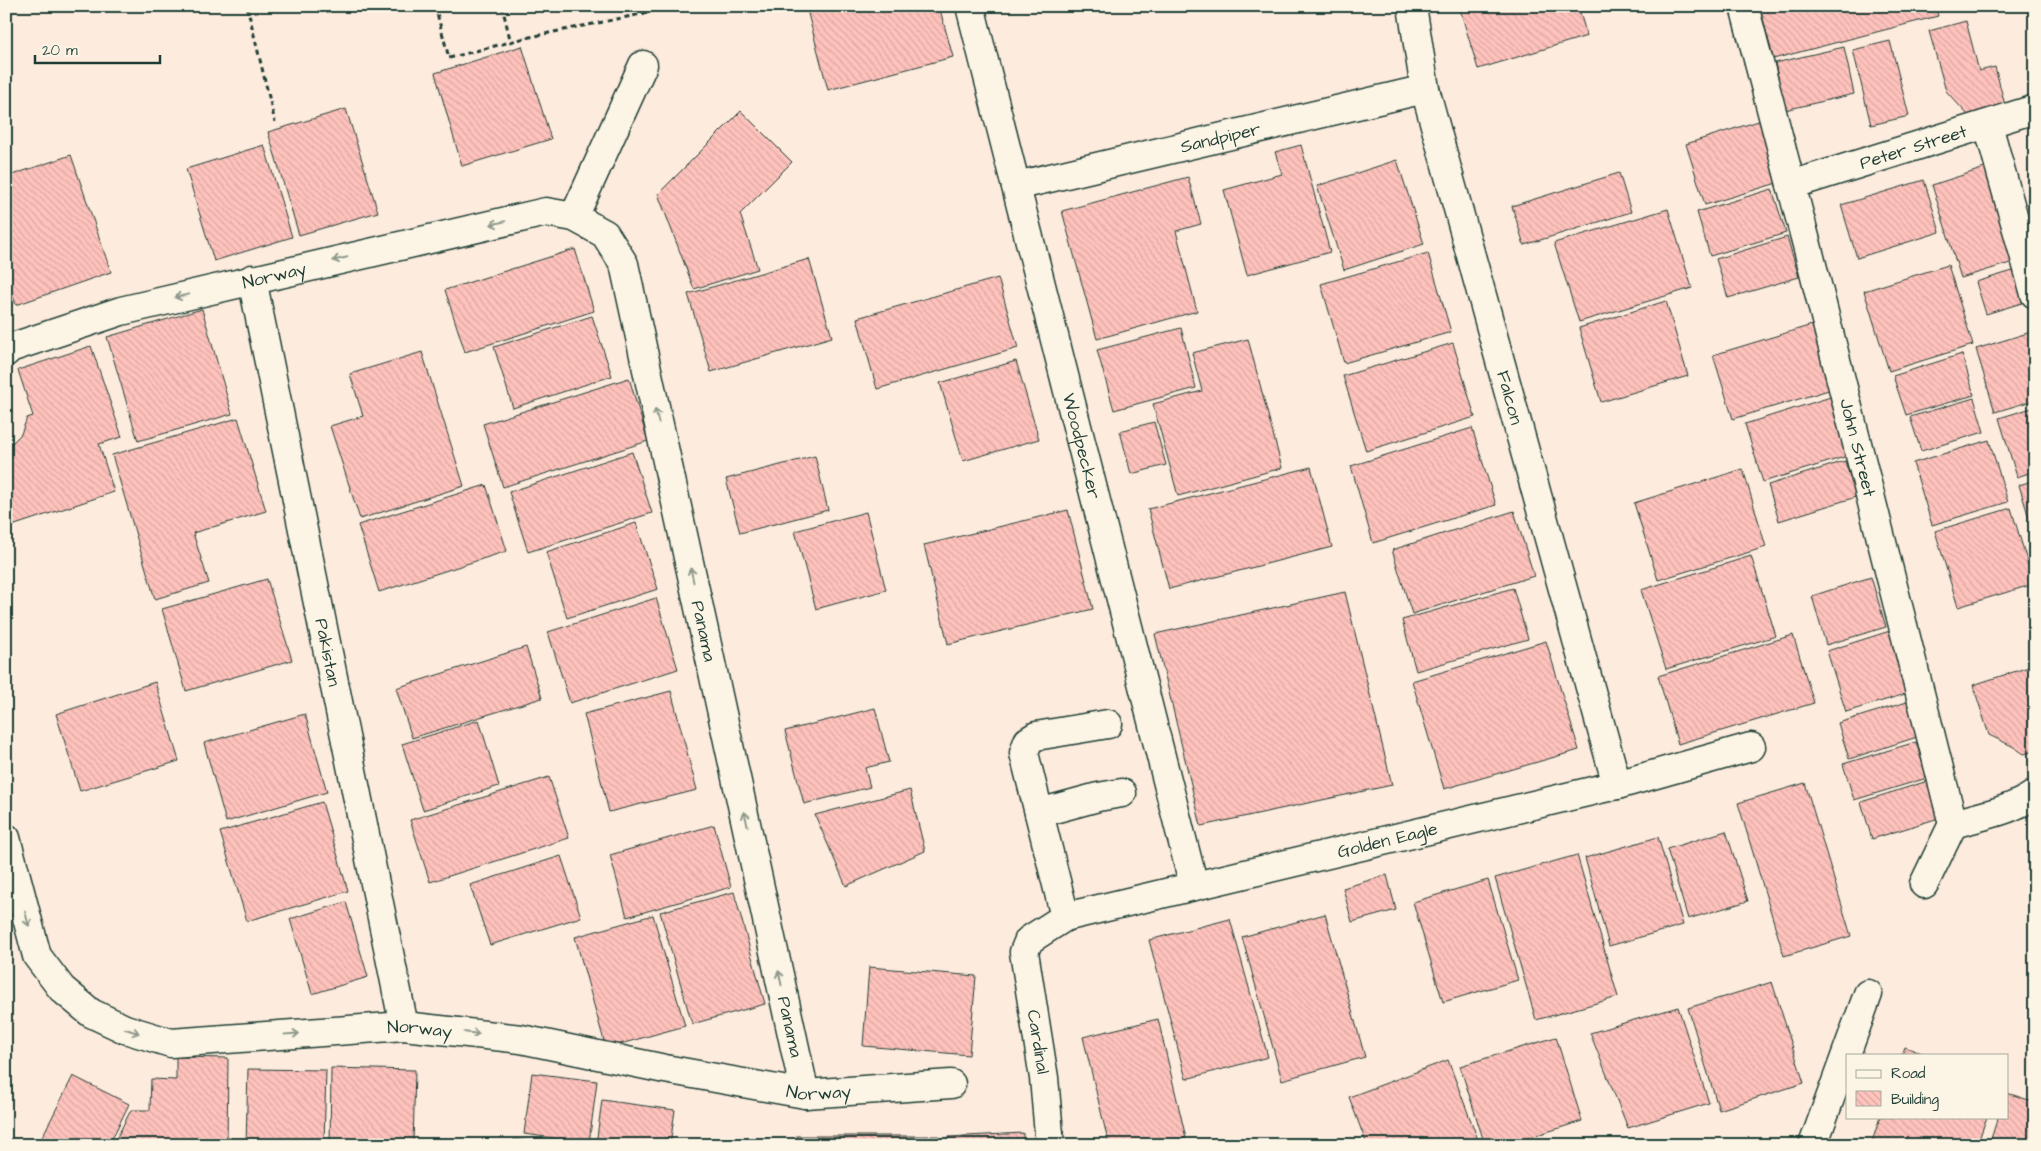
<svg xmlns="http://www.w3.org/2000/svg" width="2041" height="1151" font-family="'Architects Daughter',sans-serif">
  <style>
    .building { fill: url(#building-back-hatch); stroke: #1f3d34 }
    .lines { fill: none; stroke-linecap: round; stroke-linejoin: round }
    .minor-casing { stroke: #1f3d34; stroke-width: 31 }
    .path { stroke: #1f3d34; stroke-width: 3; stroke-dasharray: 5 4; stroke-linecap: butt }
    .minor { stroke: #fcf5e5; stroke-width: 28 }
    .oneway { stroke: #8e998c }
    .labels { text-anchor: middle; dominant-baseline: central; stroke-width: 5; stroke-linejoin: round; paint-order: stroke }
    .street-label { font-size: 18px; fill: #1f3d34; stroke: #fcf5e5 }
  </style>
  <defs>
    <pattern id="building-back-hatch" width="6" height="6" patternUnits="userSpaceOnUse" patternTransform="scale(1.25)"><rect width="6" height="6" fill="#ffc2bc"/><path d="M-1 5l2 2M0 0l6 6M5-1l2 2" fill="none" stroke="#daa8a2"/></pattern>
  </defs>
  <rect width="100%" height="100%" fill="#fdebdd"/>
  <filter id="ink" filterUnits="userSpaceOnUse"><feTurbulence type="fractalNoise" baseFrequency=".02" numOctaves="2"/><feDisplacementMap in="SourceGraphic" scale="10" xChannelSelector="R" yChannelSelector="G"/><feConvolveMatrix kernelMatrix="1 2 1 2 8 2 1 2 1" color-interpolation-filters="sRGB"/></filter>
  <g filter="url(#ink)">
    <g class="building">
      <path d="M 806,6 L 939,6 L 953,57 L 828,90 Z"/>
      <path d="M 1459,6 L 1578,6 L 1587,36 L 1478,69 Z"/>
      <path d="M 1760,6 L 1935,6 L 1938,16 L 1773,59 Z"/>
      <path d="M 1940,6 L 1960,6 L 1941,11 Z"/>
      <path d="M 1966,21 L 1979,71 L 1995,67 L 2005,105 L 1968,115 L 1946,91 L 1929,31 Z"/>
      <path d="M 1890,41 L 1909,116 L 1871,125 L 1853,50 Z"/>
      <path d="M 522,46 L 551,139 L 462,166 L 435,73 Z"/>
      <path d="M 1844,47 L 1854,94 L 1785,110 L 1775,63 Z"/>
      <path d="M 346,109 L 378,212 L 299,235 L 268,132 Z"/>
      <path d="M 741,111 L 792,162 L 740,214 L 758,269 L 694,289 L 658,194 Z"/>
      <path d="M 1768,118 L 1787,180 L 1705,205 L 1686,144 Z"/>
      <path d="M 264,145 L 292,237 L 214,261 L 186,169 Z"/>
      <path d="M 1301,145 L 1330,252 L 1247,275 L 1224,190 L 1282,174 L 1275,152 Z"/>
      <path d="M 71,155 L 111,272 L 16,305 L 6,277 L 6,177 Z"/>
      <path d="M 1397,160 L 1424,244 L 1344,270 L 1317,186 Z"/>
      <path d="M 1991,166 L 2020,260 L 1961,278 L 1932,185 Z"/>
      <path d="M 1619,173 L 1631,212 L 1524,245 L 1512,206 Z"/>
      <path d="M 1188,177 L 1201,224 L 1176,231 L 1197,311 L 1097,339 L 1062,211 Z"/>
      <path d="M 1924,180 L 1940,232 L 1857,258 L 1841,205 Z"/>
      <path d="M 1772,189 L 1786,233 L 1710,256 L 1697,212 Z"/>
      <path d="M 1668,209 L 1692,288 L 1579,322 L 1554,243 Z"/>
      <path d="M 1787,237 L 1799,277 L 1728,298 L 1716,259 Z"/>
      <path d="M 575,249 L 594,311 L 465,352 L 445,290 Z"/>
      <path d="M 1428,253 L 1451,332 L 1344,363 L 1321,284 Z"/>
      <path d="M 809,259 L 832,337 L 711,372 L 688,294 Z"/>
      <path d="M 1948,265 L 1973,345 L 1889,371 L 1864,291 Z"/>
      <path d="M 2026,267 L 2035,299 L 1986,314 L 1976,282 Z"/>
      <path d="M 998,278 L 1018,348 L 877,389 L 857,318 Z"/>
      <path d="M 1666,301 L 1688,376 L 1601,402 L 1579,328 Z"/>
      <path d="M 202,309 L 232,414 L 138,441 L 107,337 Z"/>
      <path d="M 592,316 L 612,376 L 513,408 L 494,347 Z"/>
      <path d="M 1812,325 L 1832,389 L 1733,419 L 1713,355 Z"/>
      <path d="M 1181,328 L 1196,388 L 1114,410 L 1097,350 Z"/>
      <path d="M 2034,331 L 2035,400 L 1995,412 L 1976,349 Z"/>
      <path d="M 1248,339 L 1282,468 L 1178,496 L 1153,404 L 1202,391 L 1192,353 Z"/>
      <path d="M 1453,343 L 1475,417 L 1366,451 L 1343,376 Z"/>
      <path d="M 91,346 L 122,437 L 99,444 L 114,492 L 12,526 L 6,508 L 6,460 L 11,458 L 7,448 L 21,434 L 27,418 L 33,416 L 18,370 Z"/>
      <path d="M 422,352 L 464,486 L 360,519 L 330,426 L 363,416 L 350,374 Z"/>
      <path d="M 1962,354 L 1974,395 L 1906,415 L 1893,376 Z"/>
      <path d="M 1016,361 L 1039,439 L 963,461 L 940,383 Z"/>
      <path d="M 629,378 L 648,441 L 503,487 L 483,424 Z"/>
      <path d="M 1837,395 L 1854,454 L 1763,482 L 1745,424 Z"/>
      <path d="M 1974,398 L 1984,432 L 1921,451 L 1910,417 Z"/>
      <path d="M 2035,407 L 2035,471 L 2017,477 L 1999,418 Z"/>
      <path d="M 238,418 L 266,511 L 193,533 L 209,583 L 155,599 L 112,455 Z"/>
      <path d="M 1154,422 L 1166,465 L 1131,474 L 1120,431 Z"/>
      <path d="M 1472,428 L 1496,505 L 1373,543 L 1351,466 Z"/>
      <path d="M 1989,440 L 2008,502 L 1932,525 L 1913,463 Z"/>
      <path d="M 632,452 L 652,513 L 528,552 L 509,492 Z"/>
      <path d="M 815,456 L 828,510 L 740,533 L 726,479 Z"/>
      <path d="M 1845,461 L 1856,497 L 1779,521 L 1768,485 Z"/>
      <path d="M 1311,467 L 1332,547 L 1169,589 L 1148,509 Z"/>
      <path d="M 1743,469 L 1766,547 L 1658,580 L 1634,503 Z"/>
      <path d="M 2035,480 L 2035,530 L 2033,531 L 2019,485 Z"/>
      <path d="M 486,485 L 507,551 L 379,592 L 358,525 Z"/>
      <path d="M 2011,508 L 2034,584 L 1958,607 L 1935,531 Z"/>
      <path d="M 1068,510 L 1093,609 L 948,644 L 924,545 Z"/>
      <path d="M 1514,511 L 1534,576 L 1412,614 L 1392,550 Z"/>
      <path d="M 866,512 L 886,590 L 816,609 L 795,531 Z"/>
      <path d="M 636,523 L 658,589 L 567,618 L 546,552 Z"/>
      <path d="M 1751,556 L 1776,636 L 1666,669 L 1641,590 Z"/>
      <path d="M 1871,577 L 1886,627 L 1826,645 L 1812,596 Z"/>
      <path d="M 267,579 L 292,660 L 186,691 L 162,609 Z"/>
      <path d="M 1513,588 L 1528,639 L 1416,671 L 1402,620 Z"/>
      <path d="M 1345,592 L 1392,785 L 1201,826 L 1155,634 Z"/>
      <path d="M 656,598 L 678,669 L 570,703 L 548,632 Z"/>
      <path d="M 1893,630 L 1912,692 L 1846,712 L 1827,651 Z"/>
      <path d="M 1793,635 L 1814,703 L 1678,744 L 1658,676 Z"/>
      <path d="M 1546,641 L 1579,750 L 1444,789 L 1412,681 Z"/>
      <path d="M 526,647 L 542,698 L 412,738 L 396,688 Z"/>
      <path d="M 2035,665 L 2035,751 L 2024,754 L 2012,746 L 1989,735 L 1973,685 Z"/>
      <path d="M 155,682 L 179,761 L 80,791 L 56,714 Z"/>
      <path d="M 671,691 L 697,790 L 609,812 L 584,714 Z"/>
      <path d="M 1907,702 L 1917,737 L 1849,759 L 1838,723 Z"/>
      <path d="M 875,708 L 889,762 L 865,768 L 870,787 L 804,804 L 785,731 Z"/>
      <path d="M 305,714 L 327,792 L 226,822 L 204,743 Z"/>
      <path d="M 479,720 L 499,786 L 423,810 L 402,744 Z"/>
      <path d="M 1916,742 L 1927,778 L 1854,800 L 1843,764 Z"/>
      <path d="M 549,777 L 569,838 L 430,882 L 410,820 Z"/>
      <path d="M 1931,780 L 1942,817 L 1872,839 L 1861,802 Z"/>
      <path d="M 1805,783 L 1851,936 L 1784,956 L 1738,803 Z"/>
      <path d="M 910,790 L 925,851 L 846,886 L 815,815 Z"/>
      <path d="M 322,802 L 348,891 L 247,921 L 220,832 Z"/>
      <path d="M 714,825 L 731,887 L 627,917 L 610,855 Z"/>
      <path d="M 1726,831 L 1748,901 L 1688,919 L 1667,849 Z"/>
      <path d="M 1658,837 L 1683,925 L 1609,946 L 1585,858 Z"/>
      <path d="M 1577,855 L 1618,997 L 1536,1020 L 1495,878 Z"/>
      <path d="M 561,856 L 581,917 L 490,945 L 470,885 Z"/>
      <path d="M 1387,875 L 1396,910 L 1352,922 L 1343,888 Z"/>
      <path d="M 1488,880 L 1518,980 L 1443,1002 L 1413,902 Z"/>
      <path d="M 734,892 L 765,1004 L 692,1024 L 660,912 Z"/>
      <path d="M 346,902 L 368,977 L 312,994 L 290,919 Z"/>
      <path d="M 1325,914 L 1365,1057 L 1282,1080 L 1242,937 Z"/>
      <path d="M 653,915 L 685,1026 L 606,1048 L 575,937 Z"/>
      <path d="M 1230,919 L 1268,1057 L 1186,1079 L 1149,940 Z"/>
      <path d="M 869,967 L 976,976 L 969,1055 L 863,1046 Z"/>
      <path d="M 1772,982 L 1804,1083 L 1719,1110 L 1688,1008 Z"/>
      <path d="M 1678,1007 L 1709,1103 L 1628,1128 L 1590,1033 Z"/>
      <path d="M 1158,1019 L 1186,1138 L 1159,1145 L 1109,1145 L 1083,1037 Z"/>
      <path d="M 1556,1037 L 1582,1121 L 1505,1145 L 1485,1145 L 1460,1066 Z"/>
      <path d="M 1905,1047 L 1927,1055 L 1902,1055 Z"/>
      <path d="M 176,1057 L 228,1058 L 227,1145 L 113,1145 L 131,1110 L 150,1110 L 151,1079 L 176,1080 Z"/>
      <path d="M 1448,1060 L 1480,1145 L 1367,1145 L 1349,1097 Z"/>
      <path d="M 331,1068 L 415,1070 L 413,1145 L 330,1145 Z"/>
      <path d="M 248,1069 L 326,1070 L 324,1145 L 246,1145 Z"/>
      <path d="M 532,1073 L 597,1081 L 589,1143 L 524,1134 Z"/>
      <path d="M 73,1076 L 129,1104 L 109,1145 L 38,1145 Z"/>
      <path d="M 2007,1093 L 2035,1102 L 2035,1145 L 1989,1145 L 1998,1117 L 2007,1117 Z"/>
      <path d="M 602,1100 L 675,1110 L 670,1145 L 596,1145 Z"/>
      <path d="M 1880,1117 L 1987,1117 L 1977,1145 L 1871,1145 Z"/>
      <path d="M 1023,1133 L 1023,1145 L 949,1145 L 948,1137 Z"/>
      <rect x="797" y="1136" width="141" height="9"/>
      <path d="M 514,1139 L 556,1145 L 513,1145 Z"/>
    </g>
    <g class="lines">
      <defs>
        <g id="minor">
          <path id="s1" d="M 970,6 L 1194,886"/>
          <path id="s2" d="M 1412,6 L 1425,89 L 1617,785"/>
          <path id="s3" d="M 1744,6 L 1807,245 L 1953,824 L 1924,884"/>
          <path d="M 1988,125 L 2035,294"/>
          <path id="s4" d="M 1791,185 L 2035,109"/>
          <path id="s5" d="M 1016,186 L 1425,89"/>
          <path d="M 574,217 L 643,65"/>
          <path id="s6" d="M 252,279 L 404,1026"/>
          <path id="s7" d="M 6,352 L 10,348 L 121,311 L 546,212 L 574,217 L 605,234 L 624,264 L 805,1094"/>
          <path d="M 1039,813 L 1098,797 L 1122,793"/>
          <path d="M 1953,824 C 1980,816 2012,811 2035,794"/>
          <path id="s8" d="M 6,838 L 37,956 L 62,989 L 91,1013 L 125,1029 L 171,1043 L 404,1026 L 521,1039 L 665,1069 L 805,1094 L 951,1084"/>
          <path d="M 1065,917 L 1024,753 L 1028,741 L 1036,736 L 1108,724"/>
          <path id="s9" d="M 1050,1145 L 1044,1078 L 1024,952 L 1029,940 L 1065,917 L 1617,785 L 1751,747"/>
          <path d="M 1813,1145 L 1868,994"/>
        </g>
      </defs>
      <use href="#minor" class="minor-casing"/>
      <g class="path">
        <path d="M 247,6 L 275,122"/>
        <path d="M 435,6 L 449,58 L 525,38 L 651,12 L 649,6"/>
        <path d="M 502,6 L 511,43"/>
      </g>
      <use href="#minor" class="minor"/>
    </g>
    <defs><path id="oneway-shaft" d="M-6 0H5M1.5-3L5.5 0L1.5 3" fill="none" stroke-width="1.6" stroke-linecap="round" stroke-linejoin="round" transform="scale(1.25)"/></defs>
    <g class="oneway">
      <use href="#oneway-shaft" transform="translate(498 223) rotate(167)"/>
      <use href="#oneway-shaft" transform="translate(340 259) rotate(167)"/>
      <use href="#oneway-shaft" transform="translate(182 296) rotate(166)"/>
      <use href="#oneway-shaft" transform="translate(657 416) rotate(-102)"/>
      <use href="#oneway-shaft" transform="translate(692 575) rotate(-102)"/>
      <use href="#oneway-shaft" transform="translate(746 819) rotate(-102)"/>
      <use href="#oneway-shaft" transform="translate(27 919) rotate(75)"/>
      <use href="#oneway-shaft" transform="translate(780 978) rotate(-102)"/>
      <use href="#oneway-shaft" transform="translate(132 1031) rotate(18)"/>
      <use href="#oneway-shaft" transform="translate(472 1033) rotate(6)"/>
      <use href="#oneway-shaft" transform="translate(292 1034) rotate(-4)"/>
    </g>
  </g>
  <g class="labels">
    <g class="street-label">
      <text stroke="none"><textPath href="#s5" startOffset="210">Sandpiper</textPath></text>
      <text stroke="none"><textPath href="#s4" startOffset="128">Peter Street</textPath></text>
      <text stroke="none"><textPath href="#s7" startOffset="280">Norway</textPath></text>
      <text stroke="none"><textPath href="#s2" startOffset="404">Falcon</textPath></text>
      <text stroke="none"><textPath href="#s1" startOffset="454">Woodpecker</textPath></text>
      <text stroke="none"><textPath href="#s3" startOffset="456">John Street</textPath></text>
      <text stroke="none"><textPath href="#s7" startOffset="1034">Panama</textPath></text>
      <text stroke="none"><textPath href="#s6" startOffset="381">Pakistan</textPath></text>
      <text stroke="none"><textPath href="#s9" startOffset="582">Golden Eagle</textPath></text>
      <text stroke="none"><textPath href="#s7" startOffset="1439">Panama</textPath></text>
      <text stroke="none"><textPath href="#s8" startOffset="536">Norway</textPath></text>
      <text transform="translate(1038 1042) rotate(81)">Cardinal</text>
      <text stroke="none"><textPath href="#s8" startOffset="941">Norway</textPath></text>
    </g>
  </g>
  <rect width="2041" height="1151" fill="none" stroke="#fcf5e5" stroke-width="25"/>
  <rect x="12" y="12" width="2016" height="1126" fill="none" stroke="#1f3d34" stroke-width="2" filter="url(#ink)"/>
  <rect x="1846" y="1054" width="162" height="65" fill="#fcf5e5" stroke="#a4ab9e"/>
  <rect x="1856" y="1070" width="25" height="8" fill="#fcf5e5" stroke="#a4ab9e"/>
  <text x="1891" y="1078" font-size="15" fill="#1f3d34">Road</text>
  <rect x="1856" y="1091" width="25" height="15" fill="url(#building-back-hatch)" stroke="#a4ab9e"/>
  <text x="1891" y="1104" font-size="15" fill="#1f3d34">Building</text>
  <path d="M35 55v8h125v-8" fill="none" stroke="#1f3d34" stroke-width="2.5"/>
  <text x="42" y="55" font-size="15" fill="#1f3d34" stroke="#fcf5e5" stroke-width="4" paint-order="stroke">20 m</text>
</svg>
